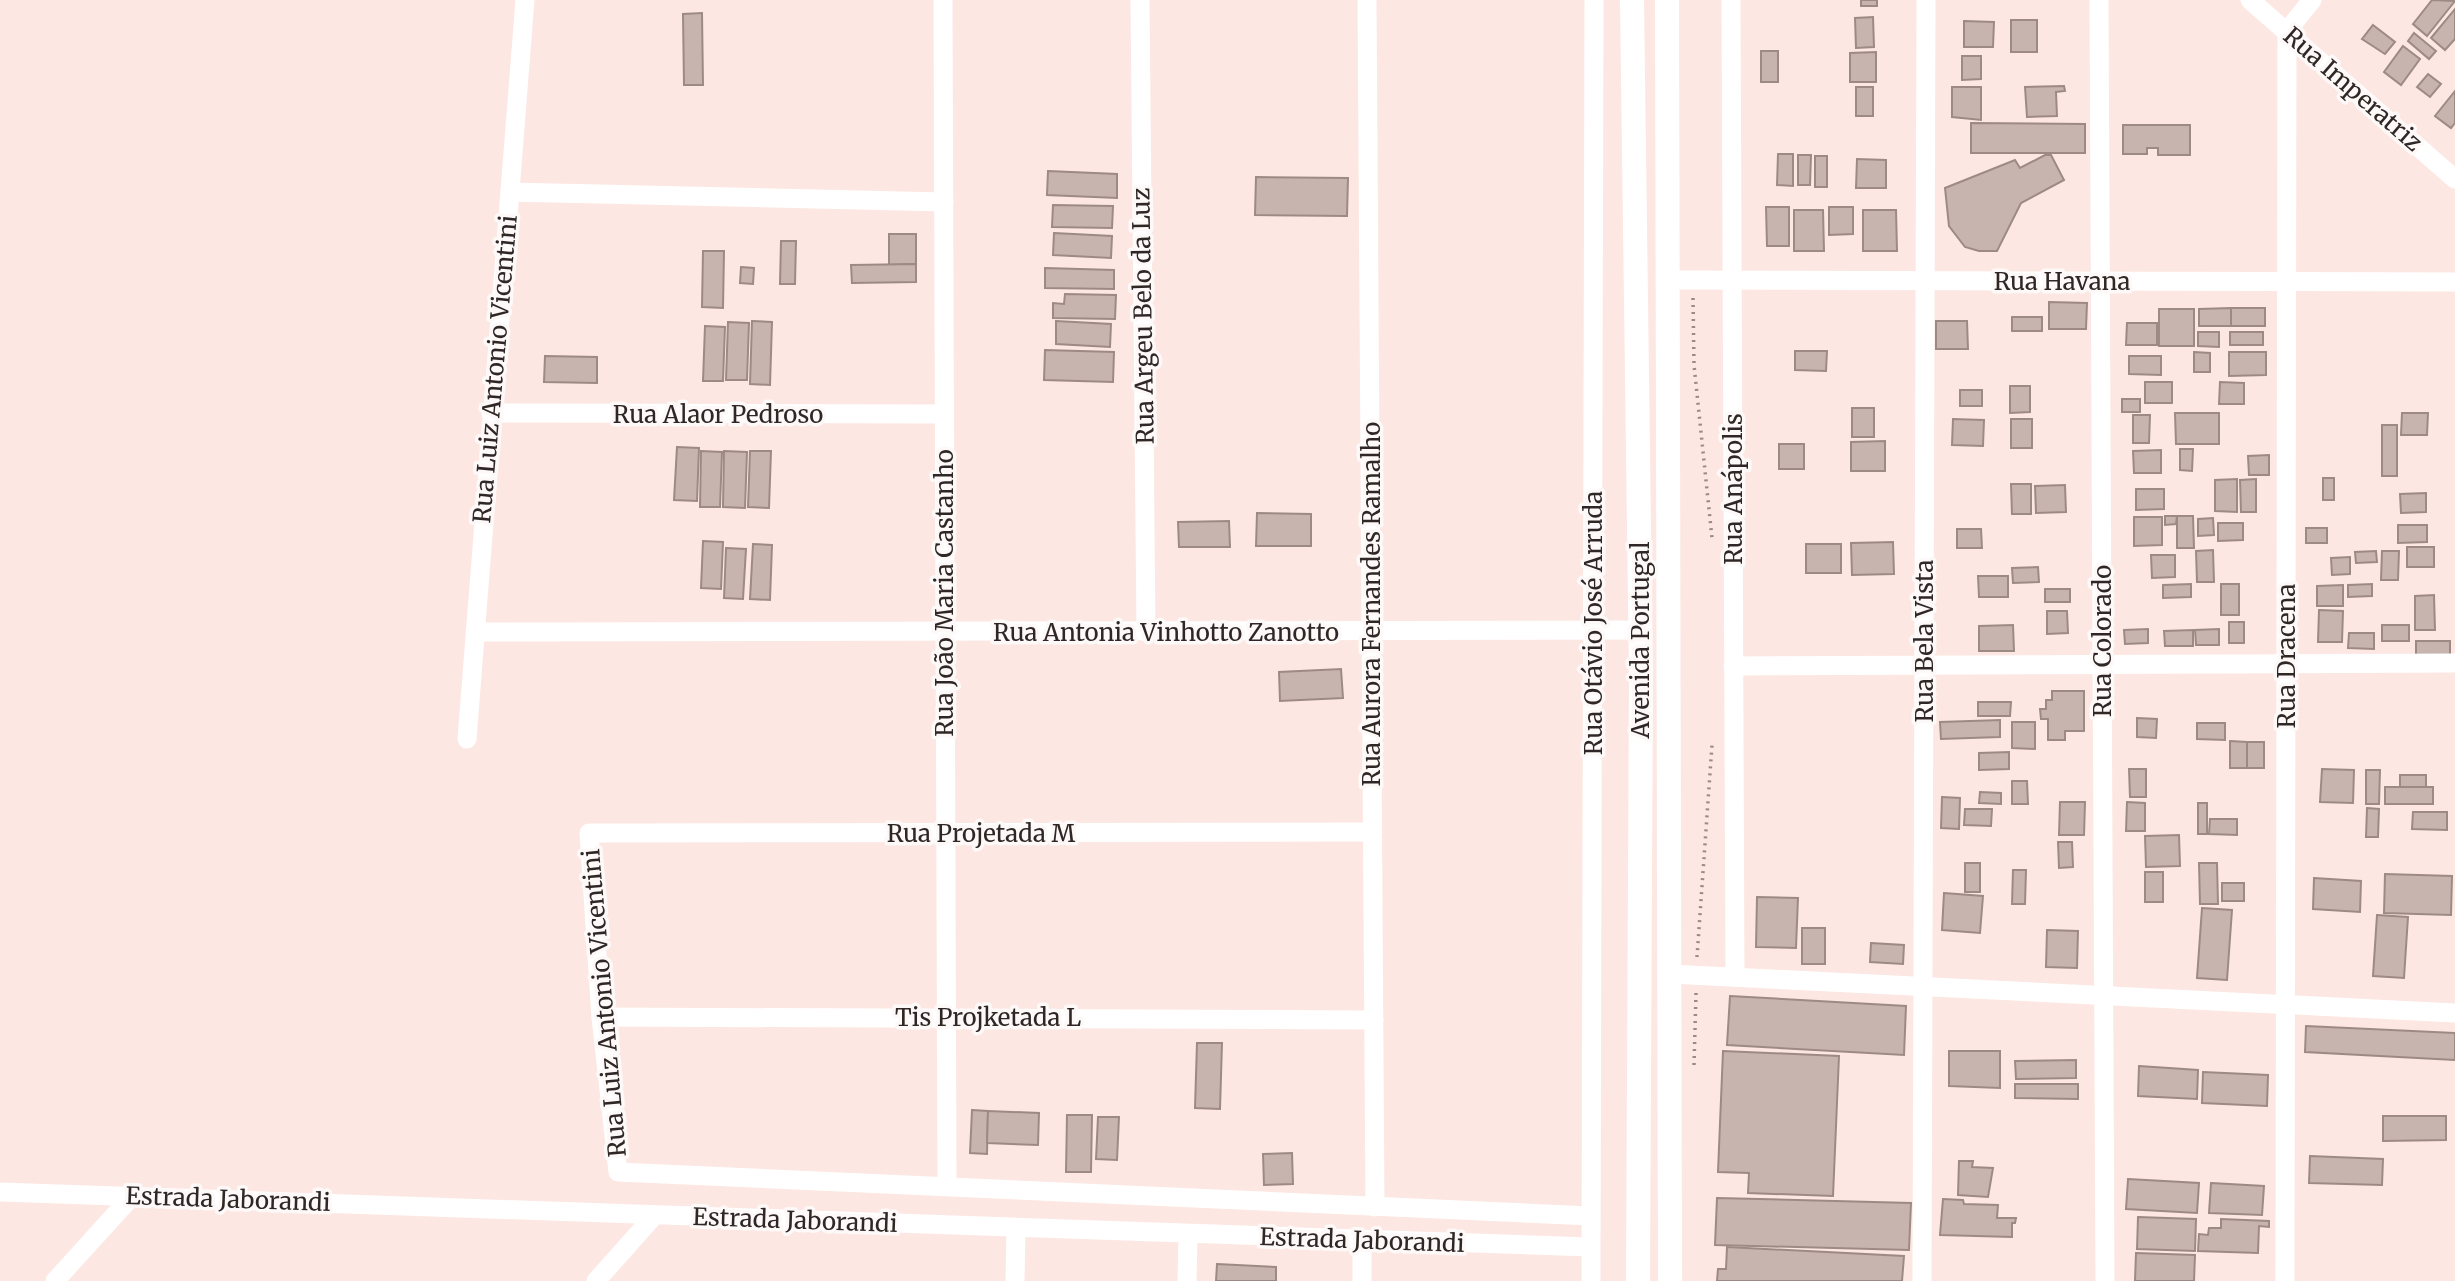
<svg xmlns="http://www.w3.org/2000/svg" width="2455" height="1281" font-family="Merriweather,serif">
  <style>
    .building { fill: #c8b4ae; stroke: #9e8a85; stroke-width: 2 }
    .lines { fill: none; stroke-linecap: round; stroke-linejoin: round }
    .path { stroke: #9a8a87; stroke-width: 3.5; stroke-dasharray: 2 5; stroke-linecap: butt }
    .minor { stroke: #fff; stroke-width: 19 }
    .major { stroke: #fff; stroke-width: 24 }
    .labels { text-anchor: middle; dominant-baseline: central; stroke-width: 7; stroke-linejoin: round; paint-order: stroke }
    .street-label { font-size: 24px; fill: #2f2725; stroke: #fdf9f8 }
  </style>
  <rect width="100%" height="100%" fill="#fde7e2"/>
  <g class="building">
    <rect x="1861" y="0" width="16" height="6"/>
    <path d="M 2432,0 L 2455,1 L 2427,36 L 2413,24 Z"/>
    <path d="M 2455,9 L 2455,39 L 2445,50 L 2431,38 Z"/>
    <path d="M 702,13 L 703,85 L 684,85 L 683,14 Z"/>
    <path d="M 1873,17 L 1874,47 L 1856,48 L 1855,18 Z"/>
    <rect x="2011" y="20" width="26" height="32"/>
    <path d="M 1964,21 L 1994,22 L 1993,47 L 1964,47 Z"/>
    <path d="M 2373,25 L 2395,42 L 2385,54 L 2362,39 Z"/>
    <path d="M 2414,33 L 2436,51 L 2429,59 L 2408,41 Z"/>
    <path d="M 2403,46 L 2420,59 L 2401,85 L 2384,72 Z"/>
    <rect x="1761" y="51" width="17" height="31"/>
    <path d="M 1876,52 L 1876,82 L 1850,82 L 1850,53 Z"/>
    <path d="M 1962,56 L 1981,56 L 1981,79 L 1962,80 Z"/>
    <path d="M 2428,74 L 2441,84 L 2430,97 L 2417,87 Z"/>
    <path d="M 2064,86 L 2065,91 L 2056,92 L 2057,116 L 2027,117 L 2025,87 Z"/>
    <rect x="1856" y="87" width="17" height="29"/>
    <path d="M 1952,87 L 1981,87 L 1981,120 L 1952,117 Z"/>
    <path d="M 2455,91 L 2455,123 L 2451,128 L 2435,116 Z"/>
    <path d="M 1971,123 L 2085,124 L 2085,153 L 1971,153 Z"/>
    <path d="M 2123,125 L 2190,125 L 2190,155 L 2158,155 L 2158,148 L 2147,148 L 2147,154 L 2123,154 Z"/>
    <path d="M 1778,154 L 1793,154 L 1793,186 L 1777,185 Z"/>
    <path d="M 1798,155 L 1811,155 L 1810,185 L 1798,185 Z"/>
    <path d="M 2045,155 L 2051,155 L 2064,180 L 2021,203 L 1997,251 L 1979,251 L 1965,247 L 1949,226 L 1945,188 L 2015,160 L 2020,168 Z"/>
    <rect x="1815" y="156" width="12" height="31"/>
    <path d="M 1857,159 L 1886,160 L 1886,188 L 1856,188 Z"/>
    <path d="M 1048,171 L 1117,174 L 1117,198 L 1047,195 Z"/>
    <path d="M 1256,177 L 1348,178 L 1347,216 L 1255,215 Z"/>
    <path d="M 1053,205 L 1113,206 L 1112,228 L 1052,227 Z"/>
    <path d="M 1766,207 L 1789,207 L 1789,246 L 1767,246 Z"/>
    <path d="M 1829,207 L 1853,207 L 1853,234 L 1829,235 Z"/>
    <path d="M 1794,210 L 1823,210 L 1824,251 L 1794,251 Z"/>
    <path d="M 1863,210 L 1896,210 L 1897,251 L 1863,251 Z"/>
    <path d="M 1054,233 L 1112,236 L 1111,258 L 1053,255 Z"/>
    <path d="M 889,234 L 916,234 L 916,264 L 889,265 Z"/>
    <path d="M 781,241 L 796,241 L 795,284 L 780,284 Z"/>
    <path d="M 703,251 L 724,251 L 723,308 L 702,307 Z"/>
    <path d="M 916,264 L 916,282 L 852,283 L 851,265 Z"/>
    <path d="M 741,267 L 754,268 L 753,284 L 740,283 Z"/>
    <path d="M 1045,268 L 1114,270 L 1114,289 L 1045,288 Z"/>
    <path d="M 1065,294 L 1116,295 L 1115,319 L 1053,318 L 1053,303 L 1064,304 Z"/>
    <path d="M 2049,302 L 2087,303 L 2086,329 L 2049,329 Z"/>
    <path d="M 2231,308 L 2231,326 L 2199,326 L 2199,309 Z"/>
    <rect x="2231" y="308" width="34" height="18"/>
    <rect x="2159" y="309" width="35" height="37"/>
    <rect x="2012" y="317" width="30" height="14"/>
    <path d="M 752,321 L 772,322 L 770,385 L 750,384 Z"/>
    <path d="M 1056,321 L 1111,324 L 1110,347 L 1056,344 Z"/>
    <path d="M 1936,321 L 1967,321 L 1968,349 L 1936,349 Z"/>
    <path d="M 728,322 L 749,323 L 747,380 L 726,380 Z"/>
    <path d="M 2127,323 L 2157,323 L 2157,345 L 2126,345 Z"/>
    <path d="M 705,326 L 725,327 L 723,381 L 703,381 Z"/>
    <path d="M 2198,332 L 2219,332 L 2219,347 L 2198,346 Z"/>
    <rect x="2230" y="332" width="33" height="13"/>
    <path d="M 1045,350 L 1114,352 L 1113,382 L 1044,380 Z"/>
    <path d="M 1795,351 L 1827,351 L 1826,371 L 1795,370 Z"/>
    <path d="M 2194,352 L 2210,353 L 2210,372 L 2194,372 Z"/>
    <path d="M 2229,352 L 2266,352 L 2266,375 L 2229,376 Z"/>
    <path d="M 545,356 L 597,357 L 597,383 L 544,382 Z"/>
    <path d="M 2129,356 L 2161,356 L 2161,375 L 2129,374 Z"/>
    <rect x="2145" y="382" width="27" height="21"/>
    <path d="M 2220,382 L 2244,383 L 2244,404 L 2219,404 Z"/>
    <path d="M 2010,386 L 2030,386 L 2030,412 L 2010,413 Z"/>
    <rect x="1960" y="390" width="22" height="16"/>
    <rect x="2122" y="399" width="18" height="13"/>
    <rect x="1852" y="408" width="22" height="29"/>
    <path d="M 2175,413 L 2219,413 L 2219,444 L 2176,444 Z"/>
    <path d="M 2402,413 L 2428,413 L 2427,435 L 2401,435 Z"/>
    <path d="M 2133,415 L 2150,415 L 2149,443 L 2133,443 Z"/>
    <path d="M 1953,419 L 1984,420 L 1983,446 L 1952,445 Z"/>
    <rect x="2011" y="419" width="21" height="29"/>
    <rect x="2382" y="425" width="15" height="51"/>
    <path d="M 1885,441 L 1885,471 L 1851,471 L 1851,442 Z"/>
    <rect x="1779" y="444" width="25" height="25"/>
    <path d="M 677,447 L 699,448 L 697,501 L 674,500 Z"/>
    <path d="M 2180,449 L 2193,449 L 2192,471 L 2180,470 Z"/>
    <path d="M 2161,450 L 2161,473 L 2134,473 L 2133,451 Z"/>
    <path d="M 701,451 L 722,452 L 720,507 L 700,507 Z"/>
    <path d="M 724,451 L 747,452 L 745,508 L 723,507 Z"/>
    <path d="M 750,451 L 771,451 L 769,508 L 748,507 Z"/>
    <path d="M 2269,455 L 2269,475 L 2249,475 L 2248,456 Z"/>
    <rect x="2323" y="478" width="11" height="22"/>
    <path d="M 2237,479 L 2237,512 L 2215,511 L 2215,480 Z"/>
    <path d="M 2256,479 L 2256,512 L 2241,512 L 2240,480 Z"/>
    <path d="M 2011,484 L 2031,484 L 2031,514 L 2012,514 Z"/>
    <path d="M 2065,485 L 2066,512 L 2036,513 L 2035,486 Z"/>
    <path d="M 2136,489 L 2164,489 L 2164,509 L 2136,510 Z"/>
    <path d="M 2426,493 L 2426,512 L 2401,513 L 2400,494 Z"/>
    <path d="M 1257,513 L 1311,514 L 1311,546 L 1256,546 Z"/>
    <path d="M 2165,516 L 2177,516 L 2176,524 L 2165,525 Z"/>
    <path d="M 2177,516 L 2193,516 L 2194,548 L 2177,548 Z"/>
    <path d="M 2134,517 L 2162,517 L 2162,545 L 2134,546 Z"/>
    <path d="M 2213,518 L 2214,535 L 2198,536 L 2198,519 Z"/>
    <path d="M 1229,521 L 1230,547 L 1179,547 L 1178,522 Z"/>
    <path d="M 2218,523 L 2243,523 L 2243,540 L 2218,541 Z"/>
    <path d="M 2398,525 L 2427,525 L 2427,542 L 2398,543 Z"/>
    <rect x="2306" y="528" width="21" height="15"/>
    <path d="M 1957,529 L 1981,529 L 1982,548 L 1957,548 Z"/>
    <path d="M 703,541 L 723,542 L 721,589 L 701,588 Z"/>
    <path d="M 1893,542 L 1894,574 L 1852,575 L 1851,543 Z"/>
    <path d="M 753,544 L 772,545 L 770,600 L 750,599 Z"/>
    <rect x="1806" y="544" width="35" height="29"/>
    <rect x="2407" y="547" width="27" height="20"/>
    <path d="M 726,548 L 746,549 L 743,599 L 724,598 Z"/>
    <path d="M 2213,550 L 2214,582 L 2197,582 L 2196,551 Z"/>
    <path d="M 2376,551 L 2377,562 L 2356,563 L 2355,552 Z"/>
    <path d="M 2382,551 L 2399,551 L 2398,580 L 2381,580 Z"/>
    <path d="M 2151,555 L 2175,555 L 2175,577 L 2152,578 Z"/>
    <path d="M 2350,557 L 2350,574 L 2332,575 L 2331,558 Z"/>
    <path d="M 2038,567 L 2039,582 L 2013,583 L 2012,568 Z"/>
    <path d="M 1978,576 L 2008,576 L 2008,597 L 1979,597 Z"/>
    <path d="M 2191,584 L 2191,597 L 2163,598 L 2163,585 Z"/>
    <rect x="2221" y="584" width="18" height="31"/>
    <path d="M 2372,584 L 2372,596 L 2348,597 L 2348,585 Z"/>
    <path d="M 2343,585 L 2343,606 L 2317,606 L 2317,586 Z"/>
    <rect x="2045" y="589" width="25" height="13"/>
    <path d="M 2434,595 L 2435,630 L 2415,630 L 2415,596 Z"/>
    <path d="M 2319,610 L 2343,611 L 2342,642 L 2318,642 Z"/>
    <path d="M 2047,611 L 2067,611 L 2068,633 L 2047,634 Z"/>
    <rect x="2229" y="622" width="15" height="21"/>
    <path d="M 2013,625 L 2014,651 L 1979,651 L 1979,626 Z"/>
    <rect x="2382" y="625" width="27" height="16"/>
    <path d="M 2148,629 L 2148,643 L 2125,644 L 2124,630 Z"/>
    <path d="M 2219,629 L 2219,645 L 2196,645 L 2195,630 Z"/>
    <path d="M 2193,630 L 2193,646 L 2165,646 L 2164,631 Z"/>
    <path d="M 2349,633 L 2374,633 L 2374,649 L 2348,648 Z"/>
    <path d="M 2416,641 L 2450,641 L 2450,656 L 2416,657 Z"/>
    <path d="M 1341,669 L 1343,698 L 1280,701 L 1279,672 Z"/>
    <path d="M 2052,691 L 2084,691 L 2084,731 L 2065,731 L 2065,740 L 2048,740 L 2048,719 L 2041,719 L 2040,709 L 2046,709 L 2046,700 L 2052,700 Z"/>
    <path d="M 1978,702 L 2011,702 L 2010,716 L 1978,716 Z"/>
    <path d="M 2137,718 L 2157,719 L 2156,738 L 2137,737 Z"/>
    <path d="M 2000,720 L 2000,737 L 1941,739 L 1940,722 Z"/>
    <path d="M 2012,722 L 2035,722 L 2035,749 L 2012,748 Z"/>
    <path d="M 2197,723 L 2225,723 L 2225,740 L 2197,739 Z"/>
    <path d="M 2230,741 L 2247,742 L 2247,768 L 2230,768 Z"/>
    <rect x="2247" y="742" width="17" height="26"/>
    <path d="M 2009,752 L 2009,769 L 1979,770 L 1979,753 Z"/>
    <path d="M 2129,769 L 2146,769 L 2146,797 L 2130,797 Z"/>
    <path d="M 2322,769 L 2354,770 L 2353,803 L 2320,802 Z"/>
    <path d="M 2366,770 L 2380,770 L 2379,804 L 2366,804 Z"/>
    <rect x="2400" y="775" width="26" height="12"/>
    <path d="M 2012,781 L 2027,781 L 2028,804 L 2012,804 Z"/>
    <rect x="2385" y="787" width="48" height="17"/>
    <path d="M 1980,792 L 2001,793 L 2001,804 L 1979,803 Z"/>
    <path d="M 1942,797 L 1960,798 L 1959,829 L 1941,828 Z"/>
    <path d="M 2060,802 L 2085,802 L 2084,835 L 2059,835 Z"/>
    <path d="M 2127,802 L 2145,803 L 2145,831 L 2126,831 Z"/>
    <rect x="2198" y="803" width="9" height="31"/>
    <path d="M 2367,808 L 2379,809 L 2378,837 L 2366,837 Z"/>
    <path d="M 1965,809 L 1992,809 L 1991,826 L 1964,825 Z"/>
    <path d="M 2413,812 L 2447,812 L 2447,830 L 2412,829 Z"/>
    <path d="M 2210,819 L 2237,819 L 2237,835 L 2209,834 Z"/>
    <path d="M 2179,835 L 2180,866 L 2146,867 L 2145,836 Z"/>
    <path d="M 2058,842 L 2072,842 L 2073,867 L 2059,868 Z"/>
    <rect x="1965" y="863" width="15" height="29"/>
    <path d="M 2199,863 L 2217,863 L 2218,904 L 2200,904 Z"/>
    <path d="M 2013,870 L 2026,870 L 2025,904 L 2012,904 Z"/>
    <rect x="2145" y="872" width="18" height="30"/>
    <path d="M 2385,874 L 2452,876 L 2451,915 L 2384,913 Z"/>
    <path d="M 2314,878 L 2361,881 L 2360,912 L 2313,909 Z"/>
    <rect x="2222" y="883" width="22" height="18"/>
    <path d="M 1944,893 L 1983,896 L 1980,933 L 1942,930 Z"/>
    <path d="M 1757,897 L 1798,898 L 1796,948 L 1756,947 Z"/>
    <path d="M 2202,908 L 2232,910 L 2227,980 L 2197,978 Z"/>
    <path d="M 2377,915 L 2408,917 L 2404,978 L 2373,976 Z"/>
    <rect x="1802" y="928" width="23" height="36"/>
    <path d="M 2047,930 L 2078,931 L 2077,968 L 2046,967 Z"/>
    <path d="M 1871,943 L 1904,945 L 1903,964 L 1870,962 Z"/>
    <path d="M 1730,996 L 1906,1006 L 1904,1055 L 1727,1045 Z"/>
    <path d="M 2306,1026 L 2455,1033 L 2455,1060 L 2305,1052 Z"/>
    <path d="M 1197,1043 L 1222,1043 L 1220,1109 L 1195,1108 Z"/>
    <path d="M 1723,1051 L 1839,1056 L 1833,1196 L 1748,1193 L 1749,1173 L 1718,1172 Z"/>
    <path d="M 1949,1051 L 2000,1051 L 2000,1088 L 1949,1086 Z"/>
    <path d="M 2076,1060 L 2076,1078 L 2016,1079 L 2015,1061 Z"/>
    <path d="M 2139,1066 L 2198,1070 L 2197,1099 L 2138,1096 Z"/>
    <path d="M 2203,1072 L 2268,1075 L 2267,1106 L 2202,1103 Z"/>
    <path d="M 2015,1084 L 2078,1084 L 2078,1099 L 2015,1098 Z"/>
    <path d="M 972,1110 L 988,1111 L 987,1154 L 970,1153 Z"/>
    <path d="M 988,1111 L 1039,1113 L 1038,1145 L 987,1143 Z"/>
    <path d="M 1067,1115 L 1092,1115 L 1091,1172 L 1066,1172 Z"/>
    <path d="M 2383,1116 L 2446,1116 L 2446,1140 L 2383,1141 Z"/>
    <path d="M 1098,1117 L 1119,1117 L 1117,1160 L 1096,1159 Z"/>
    <path d="M 1292,1153 L 1293,1184 L 1264,1185 L 1263,1154 Z"/>
    <path d="M 2310,1156 L 2383,1159 L 2382,1185 L 2309,1183 Z"/>
    <path d="M 1959,1161 L 1973,1161 L 1972,1167 L 1993,1168 L 1988,1197 L 1958,1195 Z"/>
    <path d="M 2128,1179 L 2199,1183 L 2197,1213 L 2126,1209 Z"/>
    <path d="M 2211,1183 L 2264,1186 L 2262,1215 L 2209,1213 Z"/>
    <path d="M 1717,1198 L 1911,1203 L 1909,1250 L 1715,1245 Z"/>
    <path d="M 1943,1199 L 1963,1200 L 1964,1204 L 1998,1205 L 1997,1218 L 2016,1218 L 2015,1223 L 2012,1223 L 2012,1237 L 1940,1235 Z"/>
    <path d="M 2138,1217 L 2196,1219 L 2195,1251 L 2137,1249 Z"/>
    <path d="M 2221,1219 L 2269,1221 L 2269,1227 L 2259,1226 L 2258,1253 L 2198,1251 L 2199,1234 L 2208,1235 L 2209,1228 L 2221,1228 Z"/>
    <path d="M 1727,1247 L 1904,1256 L 1902,1281 L 1717,1281 L 1718,1269 L 1726,1269 Z"/>
    <path d="M 2136,1253 L 2195,1255 L 2194,1281 L 2135,1281 Z"/>
    <path d="M 1217,1264 L 1276,1267 L 1276,1281 L 1216,1281 Z"/>
  </g>
  <g class="lines">
    <g class="path">
      <path d="M 1693,298 L 1694,365 L 1712,538"/>
      <path d="M 1697,957 L 1712,745"/>
      <path d="M 1694,1065 L 1696,993"/>
    </g>
    <g class="minor">
      <path d="M 943,0 L 947,1186"/>
      <path d="M 1140,0 L 1146,632"/>
      <path d="M 1367,0 L 1375,1207"/>
      <path d="M 1731,0 L 1735,977"/>
      <path d="M 2099,0 L 2105,1281"/>
      <path d="M 2250,0 L 2455,179"/>
      <path d="M 510,192 L 944,202"/>
      <path d="M 1669,280 L 2455,282"/>
      <path d="M 491,413 L 944,414"/>
      <path d="M 475,632 L 1640,630"/>
      <path d="M 1733,666 L 2455,663"/>
      <path d="M 467,739 L 525,0"/>
      <path d="M 1373,832 L 589,833 L 601,1017 L 618,1172 L 1591,1216"/>
      <path d="M 1670,974 L 2455,1013"/>
      <path d="M 601,1017 L 1374,1020"/>
      <path d="M 0,1192 L 1590,1247"/>
      <path d="M 55,1281 L 133,1195"/>
      <path d="M 596,1281 L 654,1216"/>
      <path d="M 1015,1281 L 1016,1228"/>
      <path d="M 1187,1281 L 1188,1235"/>
      <path d="M 1362,1281 L 1362,1241"/>
      <path d="M 1591,1281 L 1594,0"/>
      <path d="M 1922,1281 L 1926,0"/>
      <path d="M 2285,1281 L 2287,31 L 2312,0"/>
    </g>
    <g class="major">
      <path d="M 1632,0 L 1641,677 L 1638,1281"/>
      <path d="M 1667,0 L 1670,1281"/>
    </g>
  </g>
  <g class="labels">
    <g class="street-label">
      <text transform="translate(2353 89) rotate(41)">Rua Imperatriz</text>
      <text x="2062" y="281">Rua Havana</text>
      <text transform="translate(1143 316) rotate(-91)">Rua Argeu Belo da Luz</text>
      <text transform="translate(495 369) rotate(-85)">Rua Luiz Antonio Vicentini</text>
      <text x="718" y="414">Rua Alaor Pedroso</text>
      <text transform="translate(1733 489) rotate(-90)">Rua Anápolis</text>
      <text transform="translate(944 593) rotate(-90)">Rua João Maria Castanho</text>
      <text transform="translate(1371 604) rotate(-90)">Rua Aurora Fernandes Ramalho</text>
      <text transform="translate(1593 623) rotate(-90)">Rua Otávio José Arruda</text>
      <text x="1166" y="632">Rua Antonia Vinhotto Zanotto</text>
      <text transform="translate(1640 640) rotate(-90)">Avenida Portugal</text>
      <text transform="translate(1924 641) rotate(-90)">Rua Bela Vista</text>
      <text transform="translate(2102 641) rotate(-90)">Rua Colorado</text>
      <text transform="translate(2286 656) rotate(-90)">Rua Dracena</text>
      <text x="981" y="833">Rua Projetada M</text>
      <text transform="translate(604 1003) rotate(-95)">Rua Luiz Antonio Vicentini</text>
      <text x="988" y="1017">Tis Projketada L</text>
      <text transform="translate(228 1199) rotate(2)">Estrada Jaborandi</text>
      <text transform="translate(795 1220) rotate(2)">Estrada Jaborandi</text>
      <text transform="translate(1362 1240) rotate(2)">Estrada Jaborandi</text>
    </g>
  </g>
</svg>
